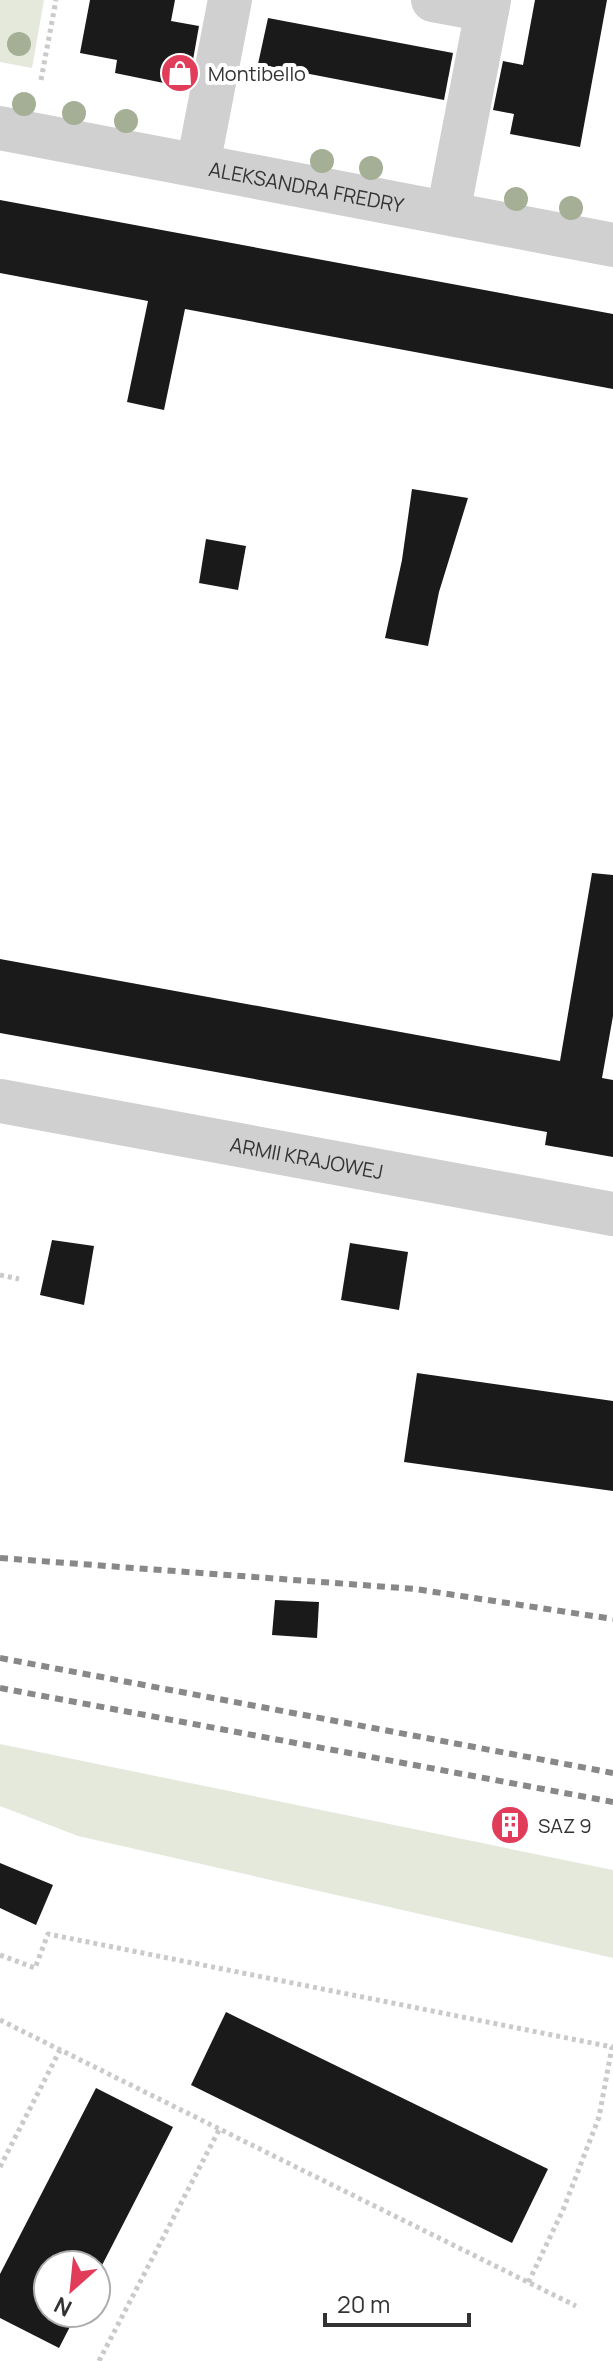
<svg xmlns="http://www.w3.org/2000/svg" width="613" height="2361" font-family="Manrope,sans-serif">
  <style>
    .green { fill: #e4e9dc }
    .building { fill: #1a1a1a }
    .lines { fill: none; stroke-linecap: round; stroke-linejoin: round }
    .path { stroke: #cacaca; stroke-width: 5; stroke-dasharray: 4 4; stroke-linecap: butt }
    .minor { stroke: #d0d0d0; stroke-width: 44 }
    .rail { stroke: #888; stroke-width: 6; stroke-dasharray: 8 6; stroke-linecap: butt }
    .tree { fill: #a5af96 }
    .labels { text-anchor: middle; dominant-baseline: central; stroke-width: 8; stroke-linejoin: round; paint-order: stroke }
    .poi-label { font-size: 20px; fill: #333; stroke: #fff; text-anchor: start }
    .street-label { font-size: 20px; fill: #333; stroke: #fff }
  </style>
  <rect width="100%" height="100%" fill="#fff"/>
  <g class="green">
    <path d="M 0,0 L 44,0 L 32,68 L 0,62 Z"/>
    <path d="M 0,1744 L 613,1870 L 613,1958 L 78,1836 L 0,1806 Z"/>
  </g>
  <g class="building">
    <path d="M 90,0 L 175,0 L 171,21 L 199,26 L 188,88 L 115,73 L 117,60 L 80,53 Z"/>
    <path d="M 535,0 L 607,0 L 580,147 L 510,134 L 514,114 L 493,110 L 503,61 L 523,65 Z"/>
    <path d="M 268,18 L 453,53 L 444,100 L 258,64 Z"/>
    <path d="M 0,200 L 613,314 L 613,389 L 185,309 L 164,410 L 127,402 L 148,301 L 0,273 Z"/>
    <path d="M 412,489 L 468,498 L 439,592 L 428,646 L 385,638 L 402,560 Z"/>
    <path d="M 206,539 L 246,546 L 238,590 L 199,583 Z"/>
    <path d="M 592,873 L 613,875 L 613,1016 L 602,1078 L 613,1080 L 613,1157 L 545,1145 L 547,1132 L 0,1033 L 0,959 L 560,1061 Z"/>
    <path d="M 52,1240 L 94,1246 L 84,1305 L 40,1295 Z"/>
    <path d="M 350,1243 L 408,1252 L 399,1310 L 341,1300 Z"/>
    <path d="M 417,1373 L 613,1401 L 613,1491 L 404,1462 Z"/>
    <path d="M 275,1600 L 319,1602 L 317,1638 L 272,1635 Z"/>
    <path d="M 0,1863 L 53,1885 L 36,1925 L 0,1908 Z"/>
    <path d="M 226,2012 L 548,2169 L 512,2243 L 191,2085 Z"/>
    <path d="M 96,2088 L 173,2127 L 96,2277 L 96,2265 L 48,2265 L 48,2313 L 77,2313 L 59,2348 L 0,2318 L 0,2274 Z"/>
  </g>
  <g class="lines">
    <g class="path">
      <path d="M 41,80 L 56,0"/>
      <path d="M 0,1275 L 19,1279"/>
      <path d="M 0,1955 L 35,1968 L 48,1934 L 612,2047 L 599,2117 L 563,2210 L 528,2283"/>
      <path d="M 0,2020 L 576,2306"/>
      <path d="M 0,2167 L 60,2050"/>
      <path d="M 99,2361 L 220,2128"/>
    </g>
    <g class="minor">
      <path d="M 433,0 L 487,10"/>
      <path id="s1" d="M 0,128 L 613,245"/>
      <path d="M 198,165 L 230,0"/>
      <path d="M 448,213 L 489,0"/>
      <path id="s2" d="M 0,1101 L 613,1214"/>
    </g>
    <g class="rail">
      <path d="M 0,1558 L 415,1589 L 613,1619"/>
      <path d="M 0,1658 L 613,1773"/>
      <path d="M 0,1688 L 613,1802"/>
    </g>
  </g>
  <g class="tree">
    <circle cx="19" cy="44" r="12"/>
    <circle cx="24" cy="104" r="12"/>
    <circle cx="74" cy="113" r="12"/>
    <circle cx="126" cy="121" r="12"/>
    <circle cx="322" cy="161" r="12"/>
    <circle cx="371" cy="168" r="12"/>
    <circle cx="516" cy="199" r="12"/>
    <circle cx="571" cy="208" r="12"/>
  </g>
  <defs>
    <symbol id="shop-disc" viewBox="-11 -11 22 22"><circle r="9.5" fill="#e13d5b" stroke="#fff"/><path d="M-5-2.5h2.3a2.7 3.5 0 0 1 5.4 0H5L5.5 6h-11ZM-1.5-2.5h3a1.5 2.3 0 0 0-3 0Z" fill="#fff"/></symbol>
    <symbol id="building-disc" viewBox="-11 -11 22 22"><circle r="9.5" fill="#e13d5b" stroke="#fff"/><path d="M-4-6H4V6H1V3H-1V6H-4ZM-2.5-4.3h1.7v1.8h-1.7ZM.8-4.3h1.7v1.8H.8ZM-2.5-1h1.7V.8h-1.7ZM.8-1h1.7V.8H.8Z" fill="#fff"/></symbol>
  </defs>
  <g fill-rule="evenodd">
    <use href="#shop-disc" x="158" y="51" width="44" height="44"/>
    <use href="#building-disc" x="488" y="1803" width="44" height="44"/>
  </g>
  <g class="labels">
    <g class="poi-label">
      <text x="208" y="73">Montibello</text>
      <text x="538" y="1825">SAZ 9</text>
    </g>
    <g class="street-label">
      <text stroke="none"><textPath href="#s1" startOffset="312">ALEKSANDRA FREDRY</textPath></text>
      <text stroke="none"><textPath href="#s2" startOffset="312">ARMII KRAJOWEJ</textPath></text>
    </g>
  </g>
  <g transform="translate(72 2289) rotate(207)"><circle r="38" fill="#ffffff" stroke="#adadad" stroke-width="2"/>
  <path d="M0-6L14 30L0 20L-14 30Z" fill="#e13d5b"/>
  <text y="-12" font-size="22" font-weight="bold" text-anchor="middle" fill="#333333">N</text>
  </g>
  <path d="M325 2313v12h144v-12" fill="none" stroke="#333333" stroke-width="4"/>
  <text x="337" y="2313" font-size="24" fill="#333333" stroke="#ffffff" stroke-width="6" paint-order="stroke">20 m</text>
</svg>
